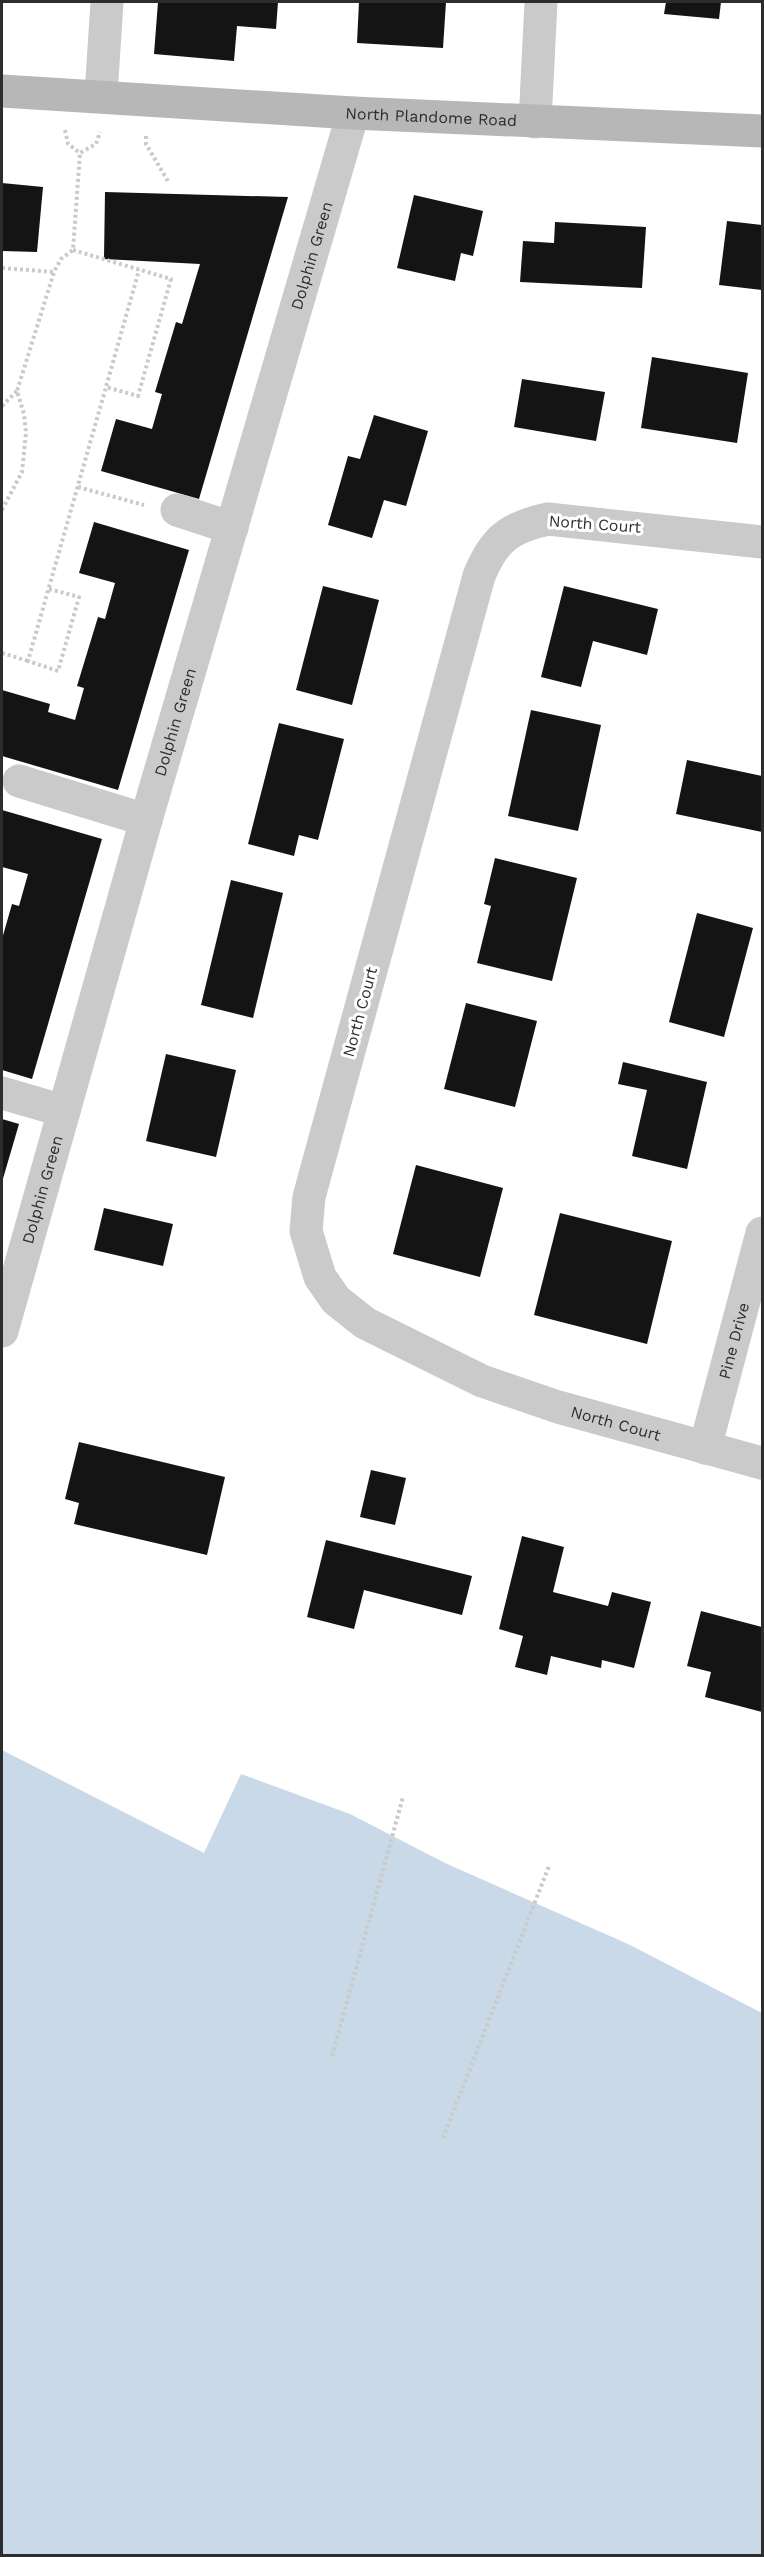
<svg xmlns="http://www.w3.org/2000/svg" width="764" height="2557" font-family="'Work Sans',sans-serif">
  <style>
    .water { fill: #c9d9e7 }
    .building { fill: #141414 }
    .lines { fill: none; stroke-linecap: round; stroke-linejoin: round }
    .path { stroke: #cacaca; stroke-width: 4; stroke-dasharray: 3 3; stroke-linecap: butt }
    .minor { stroke: #cacaca; stroke-width: 33 }
    .secondary { stroke: #b7b7b7; stroke-width: 33 }
    .labels { text-anchor: middle; dominant-baseline: central; stroke-width: 6; stroke-linejoin: round; paint-order: stroke }
    .street-label { font-size: 16px; fill: #2d2d2d; stroke: #fff }
  </style>
  <rect width="100%" height="100%" fill="#fff"/>
  <path class="water" d="M 2,1750 L 204,1853 L 241,1774 L 350,1814 L 445,1863 L 628,1944 L 762,2013 L 762,2555 L 2,2555 Z"/>
  <g class="building">
    <path d="M 158,2 L 278,2 L 276,29 L 237,26 L 234,61 L 154,54 Z"/>
    <path d="M 359,2 L 446,2 L 443,48 L 357,43 Z"/>
    <path d="M 666,2 L 721,2 L 719,19 L 664,14 Z"/>
    <path d="M 2,183 L 43,187 L 37,252 L 2,251 Z"/>
    <path d="M 105,192 L 288,197 L 199,499 L 101,471 L 116,419 L 152,429 L 162,394 L 155,392 L 176,322 L 182,324 L 200,264 L 104,259 Z"/>
    <path d="M 414,195 L 483,211 L 473,256 L 461,253 L 455,281 L 397,268 Z"/>
    <path d="M 727,221 L 762,225 L 762,290 L 719,285 Z"/>
    <path d="M 555,222 L 646,227 L 642,288 L 520,282 L 523,241 L 554,243 Z"/>
    <path d="M 652,357 L 748,373 L 737,443 L 641,428 Z"/>
    <path d="M 522,379 L 605,392 L 596,441 L 514,427 Z"/>
    <path d="M 374,415 L 428,431 L 406,506 L 384,500 L 372,538 L 328,525 L 348,456 L 360,459 Z"/>
    <path d="M 94,522 L 189,550 L 118,790 L 2,756 L 2,690 L 50,704 L 48,712 L 75,720 L 84,688 L 77,686 L 98,617 L 105,619 L 115,583 L 79,573 Z"/>
    <path d="M 323,586 L 379,600 L 352,705 L 296,690 Z"/>
    <path d="M 564,586 L 658,609 L 647,655 L 593,641 L 581,687 L 541,677 Z"/>
    <path d="M 531,710 L 601,725 L 578,831 L 508,816 Z"/>
    <path d="M 279,723 L 344,739 L 318,840 L 299,835 L 294,856 L 248,844 Z"/>
    <path d="M 687,760 L 762,776 L 762,832 L 676,814 Z"/>
    <path d="M 2,810 L 102,839 L 32,1079 L 2,1070 L 2,939 L 12,904 L 19,906 L 28,874 L 2,867 Z"/>
    <path d="M 495,858 L 577,878 L 552,981 L 477,963 L 491,906 L 484,904 Z"/>
    <path d="M 231,880 L 283,893 L 253,1018 L 201,1005 Z"/>
    <path d="M 697,913 L 753,928 L 724,1037 L 669,1022 Z"/>
    <path d="M 466,1003 L 537,1021 L 515,1107 L 444,1089 Z"/>
    <path d="M 166,1054 L 236,1070 L 216,1157 L 146,1141 Z"/>
    <path d="M 623,1062 L 707,1082 L 687,1169 L 632,1156 L 647,1090 L 618,1084 Z"/>
    <path d="M 2,1119 L 19,1124 L 2,1182 Z"/>
    <path d="M 416,1165 L 503,1188 L 480,1277 L 393,1254 Z"/>
    <path d="M 104,1208 L 173,1224 L 163,1266 L 94,1250 Z"/>
    <path d="M 560,1213 L 672,1241 L 647,1344 L 534,1315 Z"/>
    <path d="M 79,1442 L 225,1477 L 207,1555 L 74,1524 L 79,1503 L 65,1499 Z"/>
    <path d="M 371,1470 L 406,1478 L 395,1525 L 360,1517 Z"/>
    <path d="M 522,1536 L 564,1547 L 553,1592 L 608,1606 L 612,1592 L 651,1602 L 634,1668 L 602,1660 L 601,1668 L 551,1656 L 547,1675 L 515,1667 L 523,1636 L 499,1629 Z"/>
    <path d="M 326,1540 L 472,1576 L 462,1615 L 364,1590 L 354,1629 L 307,1617 Z"/>
    <path d="M 701,1611 L 762,1627 L 762,1712 L 705,1697 L 711,1672 L 687,1666 Z"/>
  </g>
  <g class="lines">
    <g class="path">
      <path d="M 65,130 L 68,144 L 80,153 L 96,144 L 100,132"/>
      <path d="M 146,136 L 146,144 L 169,183"/>
      <path d="M 73,250 L 171,279 L 138,396 L 106,387 L 139,270"/>
      <path d="M 2,268 L 54,272"/>
      <path d="M 2,406 L 17,391"/>
      <path d="M 78,487 L 144,505"/>
      <path d="M 2,510 L 22,472 L 26,433 L 24,414 L 17,391 L 54,272 L 61,259 L 73,250 L 80,153"/>
      <path d="M 49,589 L 79,597 L 58,671 L 28,661 L 106,387"/>
      <path d="M 2,653 L 28,661"/>
      <path d="M 332,2056 L 403,1797"/>
      <path d="M 443,2138 L 549,1866"/>
    </g>
    <g class="minor">
      <path d="M 101,95 L 107,2"/>
      <path d="M 535,122 L 541,2"/>
      <path d="M 177,510 L 232,528"/>
      <path id="s1" d="M 762,542 L 548,519 C 510,527 494,539 479,576 L 309,1197 L 306,1231 L 320,1277 L 336,1300 L 365,1323 L 482,1381 L 558,1407 L 762,1463"/>
      <path d="M 19,781 L 146,820"/>
      <path d="M 2,1093 L 64,1111"/>
      <path id="s2" d="M 2,1331 L 146,820 L 353,113"/>
      <path id="s3" d="M 705,1448 L 762,1233"/>
    </g>
    <path class="secondary" id="s4" d="M 2,91 L 353,113 L 762,131"/>
  </g>
  <g class="labels">
    <g class="street-label">
      <text stroke="none"><textPath href="#s4" startOffset="430">North Plandome Road</textPath></text>
      <text stroke="none"><textPath href="#s2" startOffset="1119">Dolphin Green</textPath></text>
      <text transform="translate(595 524) rotate(4)">North Court</text>
      <text stroke="none"><textPath href="#s2" startOffset="633">Dolphin Green</textPath></text>
      <text transform="translate(360 1012) rotate(-75)">North Court</text>
      <text stroke="none"><textPath href="#s2" startOffset="147">Dolphin Green</textPath></text>
      <text stroke="none"><textPath href="#s3" startOffset="111">Pine Drive</textPath></text>
      <text stroke="none"><textPath href="#s1" startOffset="1372">North Court</textPath></text>
    </g>
  </g>
  <rect width="764" height="2557" fill="none" stroke="#2d2d2d" stroke-width="6"/>
</svg>
